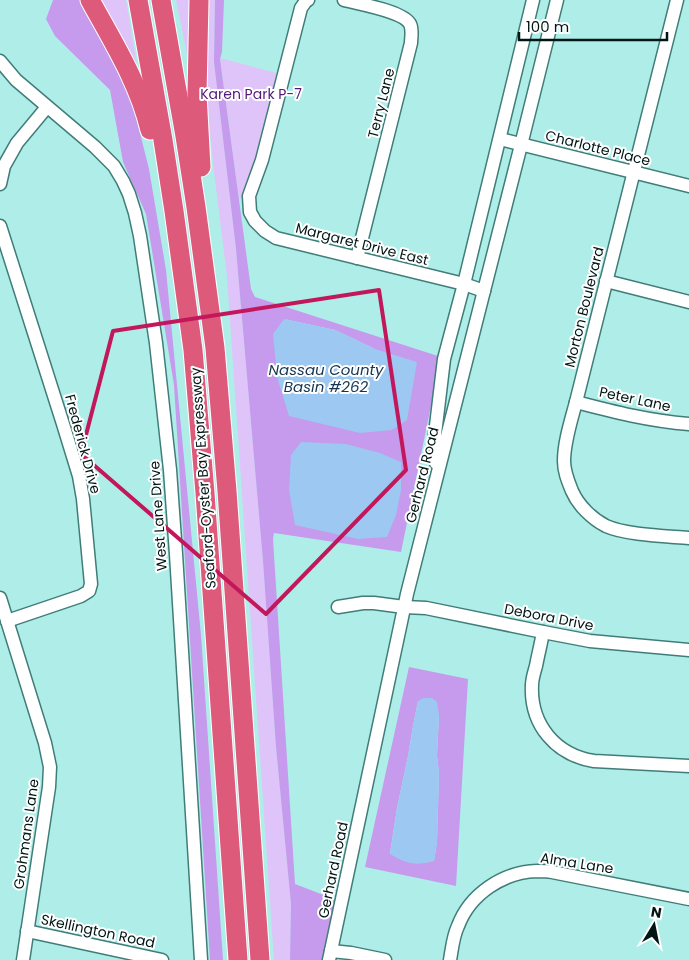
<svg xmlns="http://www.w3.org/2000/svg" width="689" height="960" font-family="Poppins,sans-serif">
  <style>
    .green { fill: #dfc4f9 }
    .forest { fill: #c69aed; fill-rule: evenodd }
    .water { fill: #9dc8f2 }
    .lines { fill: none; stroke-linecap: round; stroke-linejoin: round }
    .minor-casing { stroke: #407d78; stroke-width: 15 }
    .highway-casing { stroke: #fff; stroke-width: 21 }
    .minor { stroke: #fff; stroke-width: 12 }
    .highway { stroke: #de5a7b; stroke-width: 19 }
    .marked { fill: none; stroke: #c2185b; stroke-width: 4; stroke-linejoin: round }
    .labels { text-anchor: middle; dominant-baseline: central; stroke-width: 4; stroke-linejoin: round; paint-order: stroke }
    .park-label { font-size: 14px; fill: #521779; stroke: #fff }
    .street-label { font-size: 14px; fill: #001614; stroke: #fff }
    .water-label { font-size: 15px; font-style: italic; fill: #153550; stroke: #fff }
  </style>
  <rect width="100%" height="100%" fill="#afeee8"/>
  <g class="green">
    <path d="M 98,0 L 126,0 L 138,71 Z"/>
    <path d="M 176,0 L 194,0 L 189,64 Z"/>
    <path d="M 207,0 L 215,0 L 214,62 L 236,249 L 263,561 L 276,747 L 291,904 L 290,960 L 274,960 L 227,277 L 214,172 L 204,71 Z"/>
    <path d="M 220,58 L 284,75 L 249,196 L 239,199 Z"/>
  </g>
  <g class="forest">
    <path d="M 53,0 L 84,0 L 128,85 L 149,169 L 166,270 L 201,635 L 223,960 L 210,960 L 174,385 L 146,214 L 123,162 L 110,90 L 55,36 L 46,19 Z"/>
    <path d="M 215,0 L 224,0 L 222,52 L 220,59 L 251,289 L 255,297 L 441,357 L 401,552 L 274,533 L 273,539 L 295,884 L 339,901 L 327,960 L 290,960 L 291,904 L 276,747 L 263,561 L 236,249 L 214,62 ZM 284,319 L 335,330 L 375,349 Z"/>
    <path d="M 409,667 L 468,679 L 456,886 L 365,867 ZM 418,701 L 439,715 L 437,756 L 439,773 L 437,842 L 434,861 L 390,853 L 397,808 L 408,756 L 413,726 Z"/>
  </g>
  <g class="water">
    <path d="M 284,319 L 335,330 L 375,349 L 417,362 L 407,420 L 392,430 L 360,433 L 289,416 L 277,377 L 273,334 Z"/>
    <path d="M 301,442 L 346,444 L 380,453 L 401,462 L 401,490 L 396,515 L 387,537 L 358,539 L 295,525 L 289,490 L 291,455 Z"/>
    <path d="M 423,698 L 432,698 L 437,702 L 439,715 L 437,756 L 439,773 L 437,842 L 434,861 C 415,866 407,864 390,854 L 397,808 L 408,756 L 413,726 L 418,701 Z"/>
  </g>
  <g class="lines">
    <defs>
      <g id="minor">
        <path d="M 308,0 L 306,1 L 301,8 L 262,160 L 249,196 L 250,212 L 255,221 L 265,231 L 276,238 L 464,284 L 484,291"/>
        <path d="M 344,0 C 359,4 403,11 410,24 C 413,30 411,37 411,43 L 357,258"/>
        <path d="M 677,0 L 576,402 C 571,421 564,442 564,461 C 564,472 568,481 572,491 C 578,505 592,519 606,526 C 626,535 666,536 689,538"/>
        <path d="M 0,61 L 16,80 L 95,147 L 114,166 L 123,181 L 129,194 L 135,213 L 140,236 L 156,343 L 170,470 L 176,554 L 201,960"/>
        <path d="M 500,139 L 689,186"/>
        <path d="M 0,184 L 4,166 L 17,143 L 47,107"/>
        <path d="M 0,226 L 63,424 L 79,476 L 83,499 L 91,584 L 89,591 L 81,596 L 7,621"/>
        <path d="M 606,281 L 689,302"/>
        <path d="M 576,402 C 614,412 650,421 689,424"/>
        <path d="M 436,463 L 435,434 L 444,359 L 464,284 L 533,0"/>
        <path d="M 0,598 L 45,743 L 50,767 L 49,787 L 23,960"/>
        <path d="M 338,607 L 363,603 L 374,603 L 404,607 L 426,608 L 543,632 L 590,641 L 689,650"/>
        <path d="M 543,632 C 541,644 538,655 536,666 C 534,673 532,679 532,685 C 530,725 556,755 594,761 L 689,766"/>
        <path d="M 27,931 L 162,960"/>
        <path d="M 331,951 L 351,953 L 385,960"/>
        <path d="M 329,960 L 407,594 L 521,145 L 557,0"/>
        <path d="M 450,960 C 452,949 453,936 458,926 C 470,894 503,872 537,871 C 542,871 547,871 552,872 L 689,899"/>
      </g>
      <g id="highway">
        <path d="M 90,0 C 113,42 139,83 150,130"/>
        <path d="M 138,0 L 163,140 L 174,211 L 193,350 L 205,493 L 238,960"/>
        <path d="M 161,0 L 185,136 L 196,207 L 215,348 L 227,491 L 260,960"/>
        <path d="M 199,0 L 197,94 L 201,167"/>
      </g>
    </defs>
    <use href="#minor" class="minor-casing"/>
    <use href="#highway" class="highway-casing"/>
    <use href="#minor" class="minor"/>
    <use href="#highway" class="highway"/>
  </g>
  <path class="marked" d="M 379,290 L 406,470 L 266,614 L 81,454 L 113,331 Z"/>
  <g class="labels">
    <g class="park-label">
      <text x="251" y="94">Karen Park P-7</text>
    </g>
    <g class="street-label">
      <text transform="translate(381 103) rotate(-76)">Terry Lane</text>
      <text transform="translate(598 148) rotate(14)">Charlotte Place</text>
      <text transform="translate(362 244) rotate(14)">Margaret Drive East</text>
      <text transform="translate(584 307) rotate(-76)">Morton Boulevard</text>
      <text transform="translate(635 399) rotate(12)">Peter Lane</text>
      <text transform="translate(83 444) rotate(75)">Frederick Drive</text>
      <text transform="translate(422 475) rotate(-76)">Gerhard Road</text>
      <text transform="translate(203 478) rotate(-94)">Seaford-Oyster Bay Expressway</text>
      <text transform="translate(158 516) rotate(-94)">West Lane Drive</text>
      <text transform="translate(549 617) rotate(11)">Debora Drive</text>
      <text transform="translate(26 834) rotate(-82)">Grohmans Lane</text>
      <text transform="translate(577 863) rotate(9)">Alma Lane</text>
      <text transform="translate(333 870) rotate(-78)">Gerhard Road</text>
      <text transform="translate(98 931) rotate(12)">Skellington Road</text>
    </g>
    <g class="water-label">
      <text x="326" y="369">Nassau County<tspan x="326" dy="17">Basin #262</tspan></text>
    </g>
  </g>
  <g transform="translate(654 925) rotate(10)" stroke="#ffffff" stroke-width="4" paint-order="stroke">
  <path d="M0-4L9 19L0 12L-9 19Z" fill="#001614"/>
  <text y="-8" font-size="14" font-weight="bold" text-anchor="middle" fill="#001614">N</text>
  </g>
  <path d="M519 32v8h148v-8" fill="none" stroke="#001614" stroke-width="2.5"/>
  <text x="526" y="32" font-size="15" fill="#001614" stroke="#ffffff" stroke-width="4" paint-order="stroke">100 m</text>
</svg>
